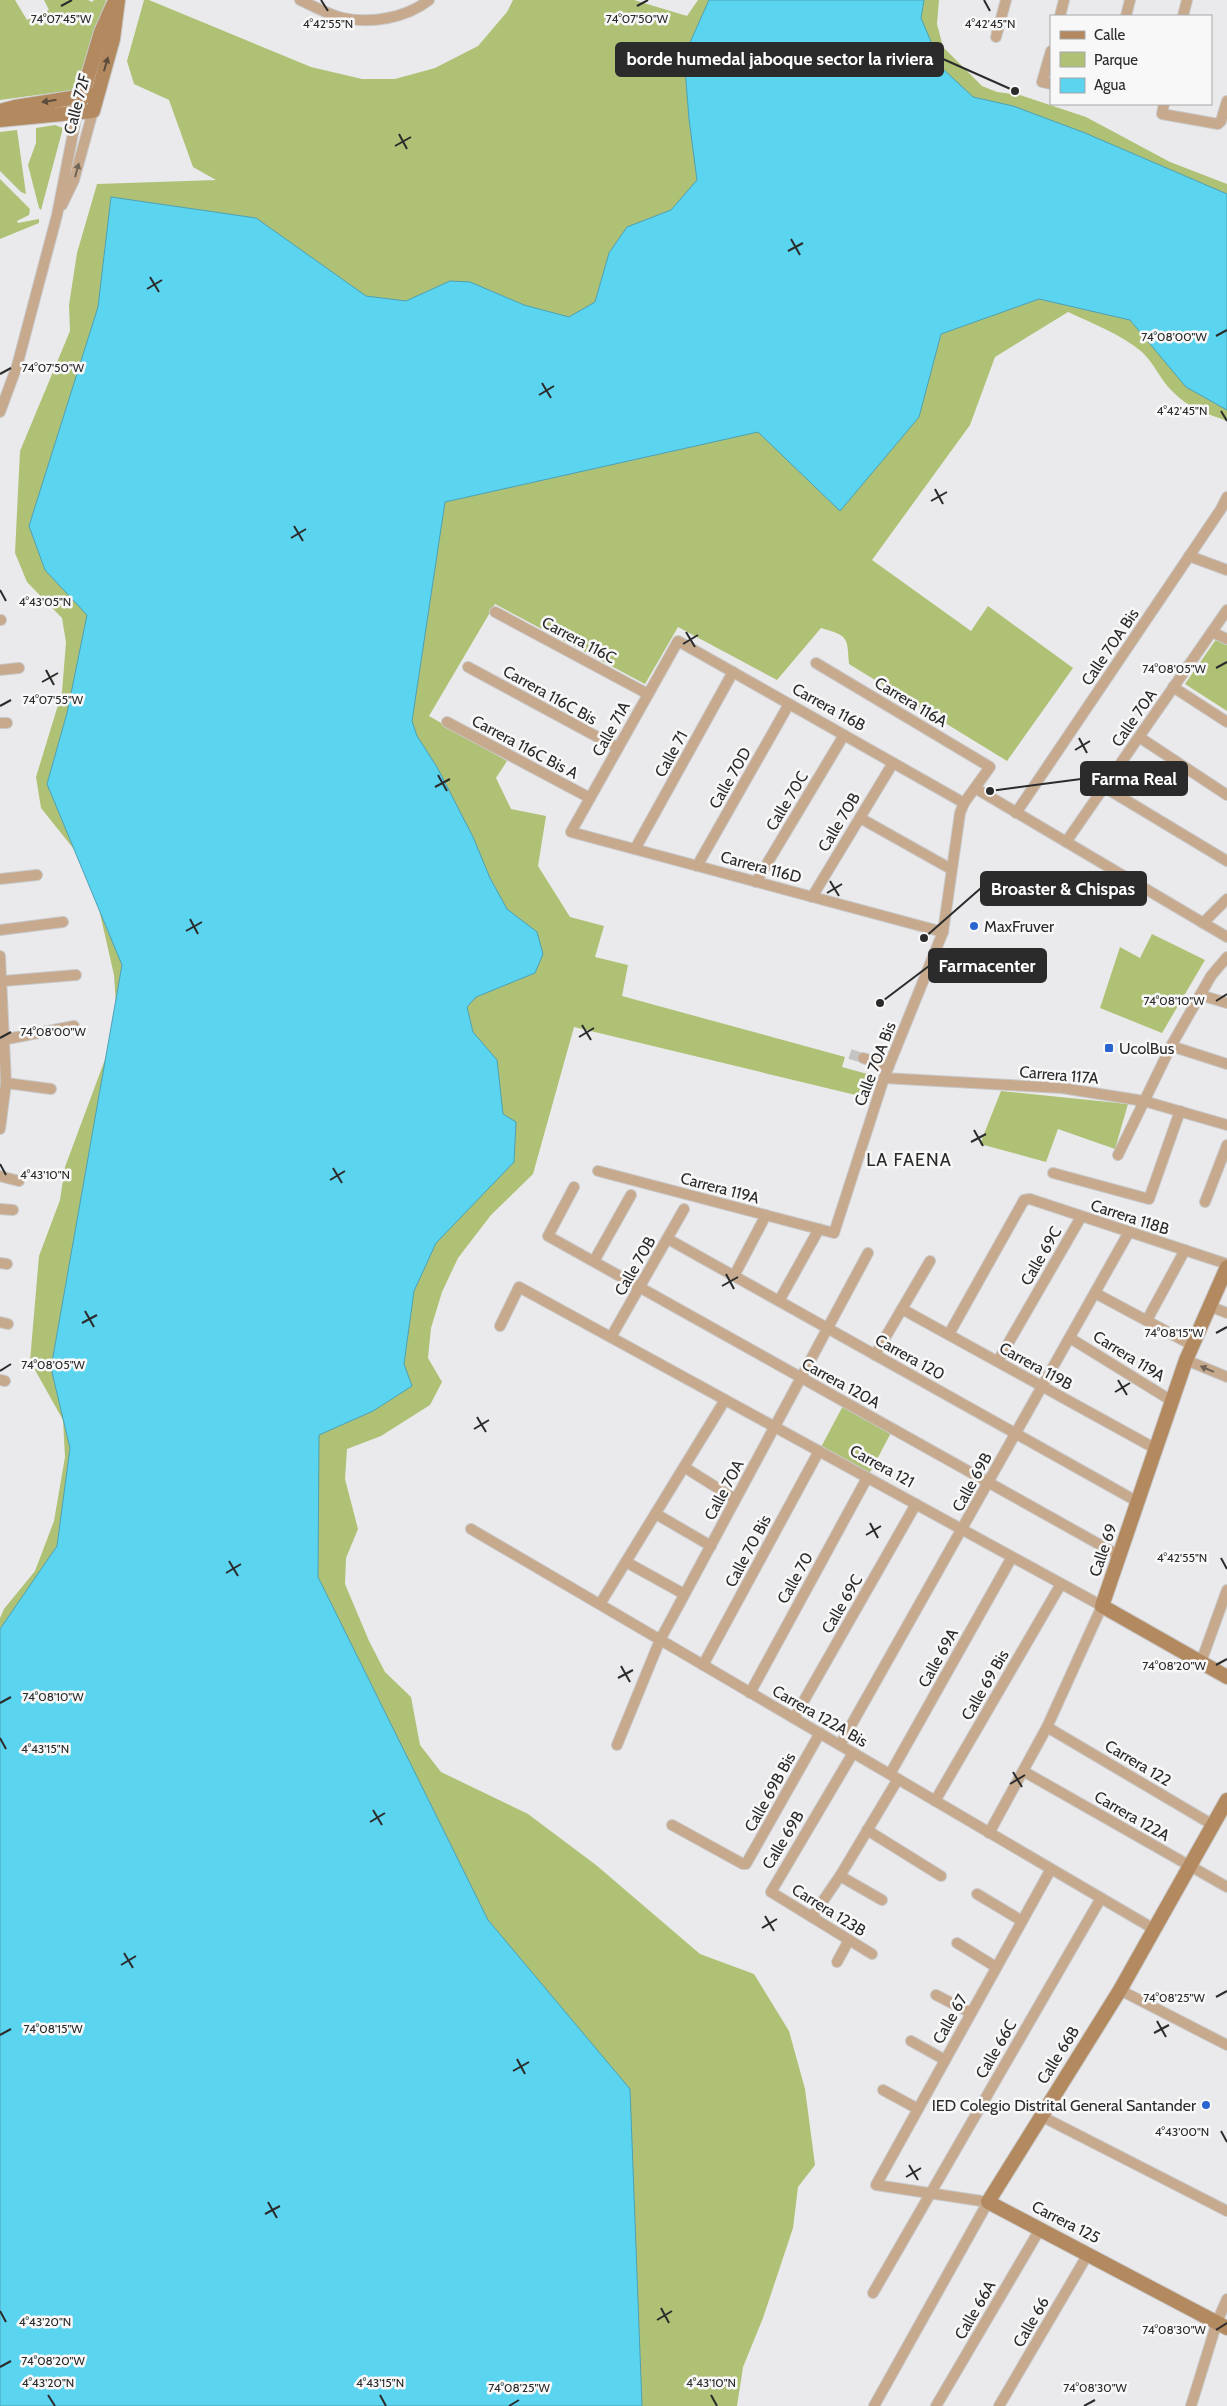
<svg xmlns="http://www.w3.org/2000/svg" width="1227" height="2406" font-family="Cabin,sans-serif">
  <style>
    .green { fill: #aec175 }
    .water { fill: #5bd4f0; stroke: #4da1b5 }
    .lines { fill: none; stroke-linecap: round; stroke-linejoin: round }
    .street-tunnel { stroke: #c4c4c5; stroke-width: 10; stroke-dasharray: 10 5; stroke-linecap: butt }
    .street-casing { stroke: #c8c8c9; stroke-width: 12 }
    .secondary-casing { stroke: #c8c8c9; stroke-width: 16 }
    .street { stroke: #c7aa8e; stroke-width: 10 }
    .secondary { stroke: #b3895f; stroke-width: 14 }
    .oneway { fill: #5b4c3d }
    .oneway2 { fill: #716458 }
    .ticks { fill: none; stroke: #2b2b2b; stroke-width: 2 }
    .poi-dot { fill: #2a64d1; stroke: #f8f8f9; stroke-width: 2 }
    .labels { text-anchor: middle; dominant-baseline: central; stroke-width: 5; stroke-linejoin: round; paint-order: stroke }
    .street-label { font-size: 16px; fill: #2b2b2b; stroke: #f8f8f9 }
    .poi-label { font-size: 16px; fill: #2b2b2b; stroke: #f8f8f9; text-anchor: start }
    .neighbourhood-label { font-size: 18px; letter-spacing: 1px; fill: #2b2b2b; stroke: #f8f8f9 }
    .ticks-label { font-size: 12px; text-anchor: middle; fill: #2b2b2b; stroke: #f8f8f9; stroke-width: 5; stroke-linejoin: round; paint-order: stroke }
    .leader { fill: none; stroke: #2b2b2b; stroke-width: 2 }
    .callout-dot { fill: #2b2b2b; stroke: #f8f8f9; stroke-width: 2 }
    .callout { fill: #2b2b2b; stroke: #2b2b2b; stroke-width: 2 }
    .callout-label { font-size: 18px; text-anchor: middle; font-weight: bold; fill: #fff }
  </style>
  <rect width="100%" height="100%" fill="#eaeaec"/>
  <g class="green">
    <path d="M 0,0 L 15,0 L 27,20 L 49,10 L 44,0 L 88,0 L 92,2 L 94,0 L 106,0 L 80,87 L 74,90 L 0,100 Z"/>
    <path d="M 144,0 L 149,0 L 311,67 L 362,79 L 395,79 L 435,68 L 478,46 L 507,12 L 513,0 L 634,0 L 687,16 L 698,0 L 939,0 L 937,24 L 943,47 L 982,86 L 997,92 L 1020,95 L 1086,117 L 1170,162 L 1227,184 L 1227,421 C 1208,414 1187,407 1173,392 C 1161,381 1154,363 1142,352 C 1120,334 1094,324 1068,312 L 995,357 L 970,425 L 872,560 L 971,631 L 988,606 L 1073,668 L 1007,761 L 849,664 C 847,637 849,636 821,628 L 777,680 L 678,627 L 645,684 L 495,604 L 429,716 L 507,761 L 496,778 L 511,809 L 546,816 L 538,866 L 570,917 L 604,926 L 595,957 L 628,965 L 622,996 L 845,1057 L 842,1067 L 871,1075 L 864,1097 L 574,1027 L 533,1174 L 491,1215 L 458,1258 L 442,1292 L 431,1328 L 428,1358 L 442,1382 L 430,1405 L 381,1436 L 347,1449 L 345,1479 L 358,1529 L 346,1558 L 345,1584 L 369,1641 L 385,1672 L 411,1697 L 420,1745 L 441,1772 L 528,1814 L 596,1865 L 700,1954 L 754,1974 L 789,2031 L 805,2089 L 815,2165 L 798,2187 L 793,2228 L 763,2318 L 743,2367 L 737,2406 L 0,2406 L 0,1618 L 4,1609 L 35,1571 L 54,1521 L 65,1457 L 63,1420 L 30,1361 L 39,1256 L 60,1200 L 65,1167 L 107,1054 L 117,1019 L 114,975 L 99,909 L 85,863 L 41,808 L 36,777 L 62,692 L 66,642 L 62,618 L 27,582 L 15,553 L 20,451 L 70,331 L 69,305 L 77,253 L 97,184 L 216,180 L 193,167 L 169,100 L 134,84 L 127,61 Z"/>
    <path d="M 55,125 L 63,128 L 41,210 L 39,208 L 28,165 L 36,143 L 36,128 Z"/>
    <path d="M 17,130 L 26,194 L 21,192 L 0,171 L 0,132 Z"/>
    <path d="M 0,179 L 30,209 L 29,215 L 17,221 L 18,223 L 39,219 L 39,223 L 0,239 Z"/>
    <path d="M 1217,638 L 1227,642 L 1227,711 L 1185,684 Z"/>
    <path d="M 1152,934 L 1205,960 L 1162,1033 L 1100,1008 L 1120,947 L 1140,958 Z"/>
    <path d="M 1001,1091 L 1128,1104 L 1115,1149 L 1058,1129 L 1046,1162 L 980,1144 Z"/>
    <path d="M 845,1402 L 893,1429 L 867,1478 L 819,1451 Z"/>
  </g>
  <path class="water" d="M 709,0 L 924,0 L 921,18 L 942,68 L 973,97 L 1013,106 L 1085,133 L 1227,194 L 1227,410 L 1186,387 L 1130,320 L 1039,299 L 941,334 L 919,417 L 840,511 L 758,432 L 445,502 L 412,721 L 417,736 L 437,767 L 473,837 L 490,878 L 507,909 L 537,932 L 543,954 L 535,973 L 476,997 L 467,1007 L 473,1032 L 497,1060 L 503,1114 L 516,1122 L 514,1162 L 436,1243 L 414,1291 L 404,1364 L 412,1386 L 373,1411 L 319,1435 L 318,1577 L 488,1920 L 630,2089 L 642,2406 L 0,2406 L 0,1629 L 57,1546 L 70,1448 L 51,1368 L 122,965 L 47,784 L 67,713 L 87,615 L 45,570 L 29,526 L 98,307 L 111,197 L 256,218 L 366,296 L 406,301 L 450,281 L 470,282 L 524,305 L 569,317 L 595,302 L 609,253 L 627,227 L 671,210 L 697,180 L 689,119 L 684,56 Z"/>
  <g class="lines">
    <path class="street-tunnel" d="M 850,1054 L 863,1058"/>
    <defs>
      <g id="street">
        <path d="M 300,0 C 313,6 329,15 343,18 C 371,24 406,18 429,0"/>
        <path d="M 1060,16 L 1064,0"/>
        <path d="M 1126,16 L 1130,0"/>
        <path d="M 1183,16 L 1187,0"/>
        <path d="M 996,37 L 1006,0"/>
        <path d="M 1051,51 L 1042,82 L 1051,84"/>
        <path d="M 1164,104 L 1162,114 L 1218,124 L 1221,121 L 1227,101"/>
        <path d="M 62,205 L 74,180 L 93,111"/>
        <path d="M 0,412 L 17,366 L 57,215 L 77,113"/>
        <path d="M 1189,556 L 1227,570"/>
        <path d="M 495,612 L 648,694"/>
        <path d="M 0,620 L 1,620"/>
        <path d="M 1212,632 L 1227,639"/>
        <path d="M 468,667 L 618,748"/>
        <path d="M 0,670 L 19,668"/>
        <path d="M 1173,687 L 1227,722"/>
        <path d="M 447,722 L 590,798"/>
        <path d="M 0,723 L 7,723"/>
        <path d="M 1139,737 L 1227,795"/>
        <path d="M 1104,787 L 1227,861"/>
        <path d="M 975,788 L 1227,937"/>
        <path d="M 1016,813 L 1221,509 L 1227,497"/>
        <path d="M 860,818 L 951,869"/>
        <path d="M 1066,842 L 1227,610"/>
        <path d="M 635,849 L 733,672"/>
        <path d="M 697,866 L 789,704"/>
        <path d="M 0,879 L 37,875"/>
        <path d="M 756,882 L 844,735"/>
        <path d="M 812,897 L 893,763"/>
        <path d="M 1203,923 L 1227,899"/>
        <path d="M 0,930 L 63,922"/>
        <path d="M 943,932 L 571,832 L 678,641 L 964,803"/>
        <path d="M 0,956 L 6,1083 L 0,1129"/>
        <path d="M 3,981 L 76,975"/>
        <path d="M 1200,995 L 1227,1003"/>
        <path d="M 2,1040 L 74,1026"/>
        <path d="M 1171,1046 L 1227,1064"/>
        <path d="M 863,1058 L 889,1066"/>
        <path d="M 884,1078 L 1062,1088 L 1144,1101 L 1227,1125"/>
        <path d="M 6,1083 L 51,1089"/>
        <path d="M 1118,1155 L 1171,1046 L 1211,976 L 1227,957"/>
        <path d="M 598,1171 L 834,1233 L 884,1078 L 943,932 L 960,813 L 964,803 L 990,767 L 816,663"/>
        <path d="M 1053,1173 L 1149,1199 L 1180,1111"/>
        <path d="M 0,1176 L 19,1181"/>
        <path d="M 574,1187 L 548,1236 L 1120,1556"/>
        <path d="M 1205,1202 L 1227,1145"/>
        <path d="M 0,1209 L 13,1210"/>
        <path d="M 668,1239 L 1138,1502"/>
        <path d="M 594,1261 L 631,1195"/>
        <path d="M 0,1263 L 7,1264"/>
        <path d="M 734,1276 L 766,1215"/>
        <path d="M 1095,1293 L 1192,1345"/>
        <path d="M 779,1301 L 819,1229"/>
        <path d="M 1209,1306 L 1227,1313"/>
        <path d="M 902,1309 L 1156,1449"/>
        <path d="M 1147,1320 L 1185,1250"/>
        <path d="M 0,1322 L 8,1324"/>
        <path d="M 500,1326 L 519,1287 L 1102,1606 L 1047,1727 L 989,1833"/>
        <path d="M 949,1334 L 1024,1200 L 1030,1199 L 1227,1264"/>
        <path d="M 611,1337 L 684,1209"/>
        <path d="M 1070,1338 L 1172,1401"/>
        <path d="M 875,1355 L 930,1261"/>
        <path d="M 1186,1360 L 1227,1377"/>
        <path d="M 998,1361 L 1081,1217"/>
        <path d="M 0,1380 L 5,1381"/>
        <path d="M 684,1467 L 735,1499"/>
        <path d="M 656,1514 L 711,1546"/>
        <path d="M 471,1529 L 1154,1929"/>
        <path d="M 626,1562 L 684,1594"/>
        <path d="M 600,1604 L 725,1400"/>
        <path d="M 1201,1662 L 1227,1590"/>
        <path d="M 703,1665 L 819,1451"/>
        <path d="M 750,1693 L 867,1478"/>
        <path d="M 794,1718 L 916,1504"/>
        <path d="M 1047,1727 L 1213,1825"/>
        <path d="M 617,1745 L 660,1640 L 868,1253"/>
        <path d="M 840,1745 L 1129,1232"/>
        <path d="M 853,1753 L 771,1892 L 872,1954"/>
        <path d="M 1023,1771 L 1227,1887"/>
        <path d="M 890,1774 L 1012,1557"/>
        <path d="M 935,1801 L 1061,1584"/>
        <path d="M 672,1825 L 743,1864 L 746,1864 L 820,1733"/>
        <path d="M 867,1830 L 941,1876"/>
        <path d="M 840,1876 L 882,1900"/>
        <path d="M 977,1894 L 1022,1921"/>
        <path d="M 812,1917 L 840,1876 L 898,1779"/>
        <path d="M 957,1943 L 996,1967"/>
        <path d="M 837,1962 L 849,1940"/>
        <path d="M 1120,1990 L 1227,2045"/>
        <path d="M 936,1995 L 971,2013"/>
        <path d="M 911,2041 L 945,2060"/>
        <path d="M 883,2090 L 918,2109"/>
        <path d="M 1041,2116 L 1227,2211"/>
        <path d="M 873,2293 L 1101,1898"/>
        <path d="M 874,2406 L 988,2202 L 876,2185 L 1051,1869"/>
        <path d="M 936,2406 L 1040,2229"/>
        <path d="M 999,2406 L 1088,2254"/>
        <path d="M 1191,2406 L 1217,2322 L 1227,2299"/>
      </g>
      <g id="secondary">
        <path d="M 0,111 L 15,107 L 90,95"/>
        <path d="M 77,113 L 101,32 L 113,5"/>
        <path d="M 0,120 L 93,111 L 113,39 L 118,0"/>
        <path d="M 1227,1267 L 1186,1360 L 1102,1606 L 1227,1677"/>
        <path d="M 1227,1800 L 1120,1990 L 988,2202 L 1227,2328"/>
      </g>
    </defs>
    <use href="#street" class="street-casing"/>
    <use href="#secondary" class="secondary-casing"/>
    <use href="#street" class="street"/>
    <use href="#secondary" class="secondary"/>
  </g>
  <defs><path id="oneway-solid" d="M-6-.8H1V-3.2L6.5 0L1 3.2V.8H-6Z" transform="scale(1.25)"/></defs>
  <g class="oneway">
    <use href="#oneway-solid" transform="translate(106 64) rotate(-74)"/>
    <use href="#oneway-solid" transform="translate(49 101) rotate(171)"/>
  </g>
  <g class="oneway2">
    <use href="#oneway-solid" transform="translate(77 170) rotate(-75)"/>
    <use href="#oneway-solid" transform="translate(1207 1369) rotate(-157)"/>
  </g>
  <path class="ticks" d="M 321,0 L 328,11M 984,0 L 990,11M 61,6 L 72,0M 637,6 L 648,0M 399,134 L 407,149M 395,146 L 411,137M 791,239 L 800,255M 788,251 L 803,243M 150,277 L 159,292M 147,289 L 162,280M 1216,336 L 1227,330M 0,374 L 11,368M 542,383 L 551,398M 539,395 L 554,386M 1221,411 L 1227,421M 935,489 L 943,504M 931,501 L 947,492M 294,526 L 303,541M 291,538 L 306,529M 0,590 L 6,601M 686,632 L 695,647M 683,644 L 698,635M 1216,668 L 1227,662M 46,670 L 54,685M 42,682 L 58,673M 0,706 L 11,700M 1079,738 L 1087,753M 1075,750 L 1090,741M 438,775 L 447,791M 435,787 L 450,779M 830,881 L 839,896M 827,893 L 842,884M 190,919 L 198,934M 186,931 L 202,922M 1216,1001 L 1227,994M 582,1025 L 591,1040M 579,1037 L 594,1028M 0,1038 L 11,1032M 974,1130 L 983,1146M 971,1142 L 986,1134M 0,1164 L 6,1175M 333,1168 L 342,1183M 330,1180 L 345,1171M 726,1274 L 734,1289M 722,1286 L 738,1277M 85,1311 L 94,1327M 82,1323 L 97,1315M 1216,1333 L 1227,1327M 0,1371 L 11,1364M 1118,1380 L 1127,1395M 1115,1392 L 1130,1383M 477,1417 L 486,1432M 474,1429 L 489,1420M 870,1523 L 878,1538M 866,1535 L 881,1526M 1221,1558 L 1227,1569M 229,1561 L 238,1576M 226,1573 L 241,1564M 1216,1665 L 1227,1659M 621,1666 L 630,1682M 618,1678 L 633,1670M 0,1703 L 11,1697M 0,1738 L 6,1749M 1013,1772 L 1022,1787M 1010,1784 L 1025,1775M 373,1810 L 382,1825M 370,1822 L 385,1813M 765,1916 L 774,1931M 762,1928 L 777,1919M 124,1953 L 133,1968M 121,1965 L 136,1956M 1216,1997 L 1227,1991M 1157,2021 L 1166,2037M 1154,2033 L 1169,2025M 0,2035 L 11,2029M 517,2059 L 525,2074M 513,2071 L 529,2062M 1221,2131 L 1227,2142M 909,2165 L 918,2180M 906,2177 L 921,2168M 268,2202 L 277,2218M 265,2214 L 280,2206M 661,2308 L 669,2323M 0,2311 L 6,2322M 657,2320 L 672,2311M 1216,2330 L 1227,2323M 0,2367 L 11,2361M 48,2395 L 55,2406M 380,2395 L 386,2406M 711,2395 L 717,2406M 509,2406 L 519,2400M 1084,2406 L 1095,2400"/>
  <g class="poi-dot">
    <circle cx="974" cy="926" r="5"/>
    <rect x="1104" y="1043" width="10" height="10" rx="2.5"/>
    <circle cx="1206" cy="2105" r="5"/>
  </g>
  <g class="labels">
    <g class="street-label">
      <text transform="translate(77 104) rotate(-75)">Calle 72F</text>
      <text transform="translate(579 640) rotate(28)">Carrera 116C</text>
      <text transform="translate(1110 647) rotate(-56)">Calle 70A Bis</text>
      <text transform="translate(550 695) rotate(29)">Carrera 116C Bis</text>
      <text transform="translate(911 702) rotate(31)">Carrera 116A</text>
      <text transform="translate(829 707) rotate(29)">Carrera 116B</text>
      <text transform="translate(1134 718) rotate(-55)">Calle 70A</text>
      <text transform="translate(611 729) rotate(-61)">Calle 71A</text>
      <text transform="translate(525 747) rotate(28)">Carrera 116C Bis A</text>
      <text transform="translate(671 754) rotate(-61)">Calle 71</text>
      <text transform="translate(730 778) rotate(-60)">Calle 70D</text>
      <text transform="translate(787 801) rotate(-59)">Calle 70C</text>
      <text transform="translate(839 822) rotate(-59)">Calle 70B</text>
      <text transform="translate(761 867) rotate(15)">Carrera 116D</text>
      <text transform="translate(875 1064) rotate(-69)">Calle 70A Bis</text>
      <text transform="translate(1059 1075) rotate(5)">Carrera 117A</text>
      <text transform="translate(720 1188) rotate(15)">Carrera 119A</text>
      <text transform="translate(1130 1217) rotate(18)">Carrera 118B</text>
      <text transform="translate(1041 1256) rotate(-60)">Calle 69C</text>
      <text transform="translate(635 1266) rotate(-60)">Calle 70B</text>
      <text transform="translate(1129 1356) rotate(32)">Carrera 119A</text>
      <text transform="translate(910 1357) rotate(29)">Carrera 120</text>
      <text transform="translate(1036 1366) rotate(29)">Carrera 119B</text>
      <text transform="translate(841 1383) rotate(29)">Carrera 120A</text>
      <text transform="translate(882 1466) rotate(29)">Carrera 121</text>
      <text transform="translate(972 1482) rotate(-61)">Calle 69B</text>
      <text transform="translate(724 1490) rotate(-62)">Calle 70A</text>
      <text transform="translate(1103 1550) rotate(-71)">Calle 69</text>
      <text transform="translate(748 1551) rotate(-62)">Calle 70 Bis</text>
      <text transform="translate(795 1578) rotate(-61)">Calle 70</text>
      <text transform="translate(842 1604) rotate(-60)">Calle 69C</text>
      <text transform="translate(938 1658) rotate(-61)">Calle 69A</text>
      <text transform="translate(985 1685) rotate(-60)">Calle 69 Bis</text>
      <text transform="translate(820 1716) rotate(30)">Carrera 122A Bis</text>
      <text transform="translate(1138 1763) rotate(31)">Carrera 122</text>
      <text transform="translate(770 1792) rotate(-61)">Calle 69B Bis</text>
      <text transform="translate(1132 1816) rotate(30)">Carrera 122A</text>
      <text transform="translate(783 1840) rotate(-59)">Calle 69B</text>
      <text transform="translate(829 1910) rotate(32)">Carrera 123B</text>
      <text transform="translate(950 2019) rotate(-61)">Calle 67</text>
      <text transform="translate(996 2049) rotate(-60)">Calle 66C</text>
      <text transform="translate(1058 2055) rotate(-58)">Calle 66B</text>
      <text transform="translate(1066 2222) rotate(27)">Carrera 125</text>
      <text transform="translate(975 2310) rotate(-60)">Calle 66A</text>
      <text transform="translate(1031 2322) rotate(-60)">Calle 66</text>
    </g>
    <g class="poi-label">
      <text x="984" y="926">MaxFruver</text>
      <text x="1119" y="1048">UcolBus</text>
      <text x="1196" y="2105" text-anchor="end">IED Colegio Distrital General Santander</text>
    </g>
    <g class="neighbourhood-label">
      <text x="909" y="1160">LA FAENA</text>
    </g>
  </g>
  <g class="ticks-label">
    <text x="61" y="23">74°07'45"W</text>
    <text x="637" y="23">74°07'50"W</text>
    <text x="328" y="28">4°42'55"N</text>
    <text x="990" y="28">4°42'45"N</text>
    <text x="1174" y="341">74°08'00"W</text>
    <text x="53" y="372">74°07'50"W</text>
    <text x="1182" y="415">4°42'45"N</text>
    <text x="45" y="606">4°43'05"N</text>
    <text x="1174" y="673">74°08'05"W</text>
    <text x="53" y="704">74°07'55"W</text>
    <text x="1174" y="1005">74°08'10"W</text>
    <text x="53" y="1036">74°08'00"W</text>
    <text x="45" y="1179">4°43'10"N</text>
    <text x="1174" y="1337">74°08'15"W</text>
    <text x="53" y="1369">74°08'05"W</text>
    <text x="1182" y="1562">4°42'55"N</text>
    <text x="1174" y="1670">74°08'20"W</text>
    <text x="53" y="1701">74°08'10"W</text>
    <text x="45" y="1753">4°43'15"N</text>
    <text x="1174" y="2002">74°08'25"W</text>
    <text x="53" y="2033">74°08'15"W</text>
    <text x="1182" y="2136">4°43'00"N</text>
    <text x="45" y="2326">4°43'20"N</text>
    <text x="1174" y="2334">74°08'30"W</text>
    <text x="53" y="2365">74°08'20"W</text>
    <text x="48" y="2387">4°43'20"N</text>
    <text x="380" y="2387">4°43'15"N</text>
    <text x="711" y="2387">4°43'10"N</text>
    <text x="519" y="2392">74°08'25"W</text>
    <text x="1095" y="2392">74°08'30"W</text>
  </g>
  <path class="leader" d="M1015 91L943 59M990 791L1081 779M924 938L981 888M880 1003L929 966"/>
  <g class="callout-dot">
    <circle cx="1015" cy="91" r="5"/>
    <circle cx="990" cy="791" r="5"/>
    <circle cx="924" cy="938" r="5"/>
    <circle cx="880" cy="1003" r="5"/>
  </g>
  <g class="callout">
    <rect x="616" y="43" width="327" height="33" rx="5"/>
    <rect x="1081" y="762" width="106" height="33" rx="5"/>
    <rect x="981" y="872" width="165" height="33" rx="5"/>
    <rect x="929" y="949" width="117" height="33" rx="5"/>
  </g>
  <g class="callout-label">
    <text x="780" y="65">borde humedal jaboque sector la riviera</text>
    <text x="1134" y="785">Farma Real</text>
    <text x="1063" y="895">Broaster &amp; Chispas</text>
    <text x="987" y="972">Farmacenter</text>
  </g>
  <rect x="1050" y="15" width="162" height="90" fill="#f8f8f9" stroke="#a6a6a7"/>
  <rect x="1060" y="31" width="25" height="8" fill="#b3895f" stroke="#a6a6a7"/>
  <text x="1094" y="40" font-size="15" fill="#2b2b2b">Calle</text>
  <rect x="1060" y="52" width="25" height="15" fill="#aec175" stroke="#a6a6a7"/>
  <text x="1094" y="65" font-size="15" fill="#2b2b2b">Parque</text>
  <rect x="1060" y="78" width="25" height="15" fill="#5bd4f0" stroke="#a6a6a7"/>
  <text x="1094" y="90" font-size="15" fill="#2b2b2b">Agua</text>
</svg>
